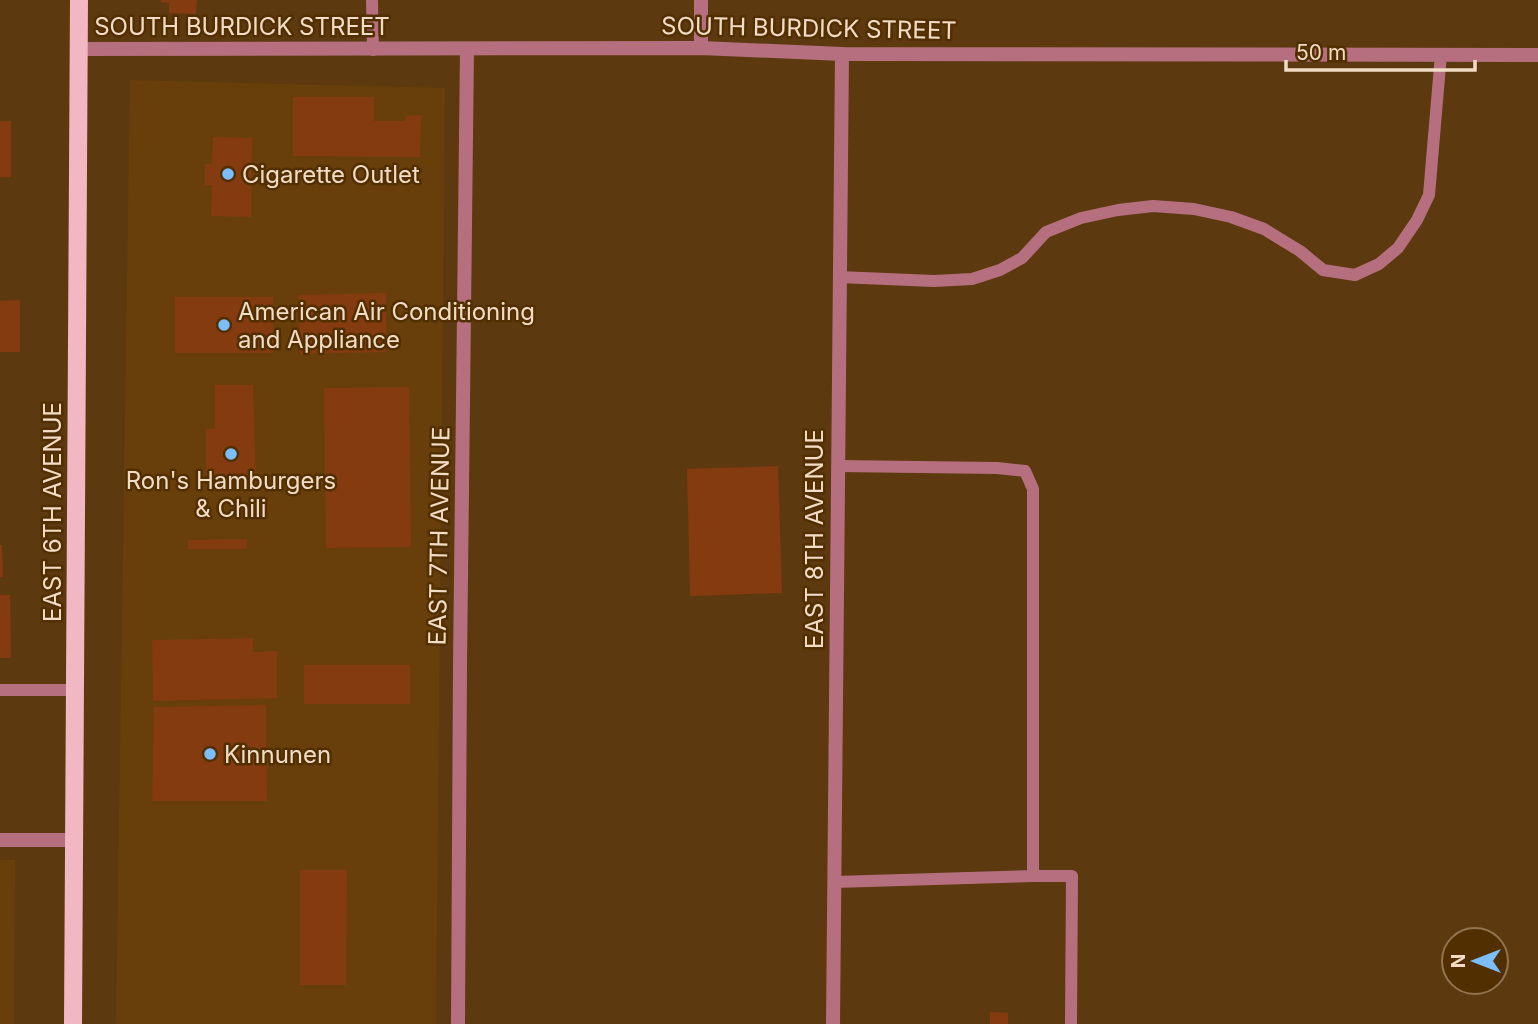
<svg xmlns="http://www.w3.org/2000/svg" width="1538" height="1024" font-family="Inter,sans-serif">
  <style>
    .built { fill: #683f0a }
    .building { fill: #843b0f }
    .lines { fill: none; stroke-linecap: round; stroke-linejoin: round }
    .lane { stroke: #b56f7e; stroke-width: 12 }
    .street { stroke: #b56f7e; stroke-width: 14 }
    .primary { stroke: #f1b7c2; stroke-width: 18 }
    .poi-dot { fill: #7bbef9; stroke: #522f01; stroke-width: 2.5 }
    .labels { text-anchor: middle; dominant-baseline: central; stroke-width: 5; stroke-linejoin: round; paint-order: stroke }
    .street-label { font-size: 24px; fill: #f2dcc6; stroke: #522f01 }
    .poi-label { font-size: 24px; fill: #f2dcc6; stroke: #522f01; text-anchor: start }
  </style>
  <rect width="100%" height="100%" fill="#5d390f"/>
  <g class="built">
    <path d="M 130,80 L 445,88 L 436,1024 L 116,1024 Z"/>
    <path d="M 0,860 L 15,860 L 14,1024 L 0,1024 Z"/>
  </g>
  <g class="building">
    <path d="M 161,0 L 197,0 L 196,14 L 169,13 L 169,3 L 161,2 Z"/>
    <path d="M 293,97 L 374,97 L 374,121 L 405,121 L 406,116 L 421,115 L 420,157 L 293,156 Z"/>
    <rect x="0" y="121" width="11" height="56"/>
    <path d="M 213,137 L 252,138 L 251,217 L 211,216 L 212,185 L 205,185 L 205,164 L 212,164 Z"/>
    <path d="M 386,293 L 386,352 L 300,354 L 298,295 Z"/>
    <rect x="175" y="297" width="98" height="56"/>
    <path d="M 20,300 L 20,352 L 0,352 L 0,301 Z"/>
    <path d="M 215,385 L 253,385 L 256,478 L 206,478 L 206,429 L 215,429 Z"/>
    <path d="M 409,387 L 411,547 L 326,548 L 324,388 Z"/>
    <path d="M 778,466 L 782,593 L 690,596 L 687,469 Z"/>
    <path d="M 247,539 L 247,549 L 188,549 L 188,540 Z"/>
    <path d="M 0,545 L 2,545 L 3,577 L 0,577 Z"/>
    <path d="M 0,595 L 10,595 L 11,658 L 0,658 Z"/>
    <path d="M 253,638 L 253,652 L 277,651 L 277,698 L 153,701 L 152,640 Z"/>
    <rect x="304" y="665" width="106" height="39"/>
    <path d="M 266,705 L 267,801 L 152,801 L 154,707 Z"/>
    <path d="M 300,870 L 347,870 L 346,985 L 300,985 Z"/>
    <path d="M 990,1012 L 1008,1013 L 1008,1024 L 990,1024 Z"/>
  </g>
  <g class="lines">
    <g class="lane">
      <path d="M 372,0 L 373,50"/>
      <path d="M 839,277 L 934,281 L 972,279 L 1000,270 L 1022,258 L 1046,232 L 1081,218 L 1118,210 L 1153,206 L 1194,209 L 1231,217 L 1264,229 L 1300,251 L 1323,270 L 1355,275 L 1379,264 L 1398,248 L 1417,220 L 1429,195 L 1441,54"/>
      <path d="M 0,690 L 76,690"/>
      <path d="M 1033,876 L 1072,876 L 1071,1024"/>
      <path d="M 835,882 L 1033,876 L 1033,489 L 1025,471 L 997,468 L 838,466"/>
    </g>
    <g class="street">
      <path d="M 701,48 L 701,0"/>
      <path d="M 79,49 L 701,48 L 842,54 L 1538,55"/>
      <path d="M 0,840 L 75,840"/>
      <path d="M 458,1024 L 460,665 L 467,49"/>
      <path d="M 833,1024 L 842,54"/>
    </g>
    <path class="primary" d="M 73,1024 L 79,0"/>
  </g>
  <g class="poi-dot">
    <circle cx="228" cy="174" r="7"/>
    <circle cx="224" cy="325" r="7"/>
    <circle cx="231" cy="454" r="7"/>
    <circle cx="210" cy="754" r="7"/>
  </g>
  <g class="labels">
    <g class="street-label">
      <text x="242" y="26">SOUTH BURDICK STREET</text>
      <text transform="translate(809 28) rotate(1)">SOUTH BURDICK STREET</text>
      <text transform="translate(52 512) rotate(-90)">EAST 6TH AVENUE</text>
      <text transform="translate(439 536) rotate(-89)">EAST 7TH AVENUE</text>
      <text transform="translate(814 539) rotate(-90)">EAST 8TH AVENUE</text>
    </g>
    <g class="poi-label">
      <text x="242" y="174">Cigarette Outlet</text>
      <text x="238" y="311">American Air Conditioning<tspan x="238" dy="28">and Appliance</tspan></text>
      <text x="231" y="480" text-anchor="middle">Ron's Hamburgers<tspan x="231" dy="28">&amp; Chili</tspan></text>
      <text x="224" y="754">Kinnunen</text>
    </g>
  </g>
  <g transform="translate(1475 961) rotate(270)"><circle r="33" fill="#522f01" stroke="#927450" stroke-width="2"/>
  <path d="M0-5L12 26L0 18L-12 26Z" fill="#7bbef9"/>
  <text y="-10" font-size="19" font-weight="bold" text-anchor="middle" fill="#f2dcc6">N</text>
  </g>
  <path d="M1286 60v10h189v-10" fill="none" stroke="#f2dcc6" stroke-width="3.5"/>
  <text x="1296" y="60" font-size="21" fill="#f2dcc6" stroke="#522f01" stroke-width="5" paint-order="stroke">50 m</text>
</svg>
